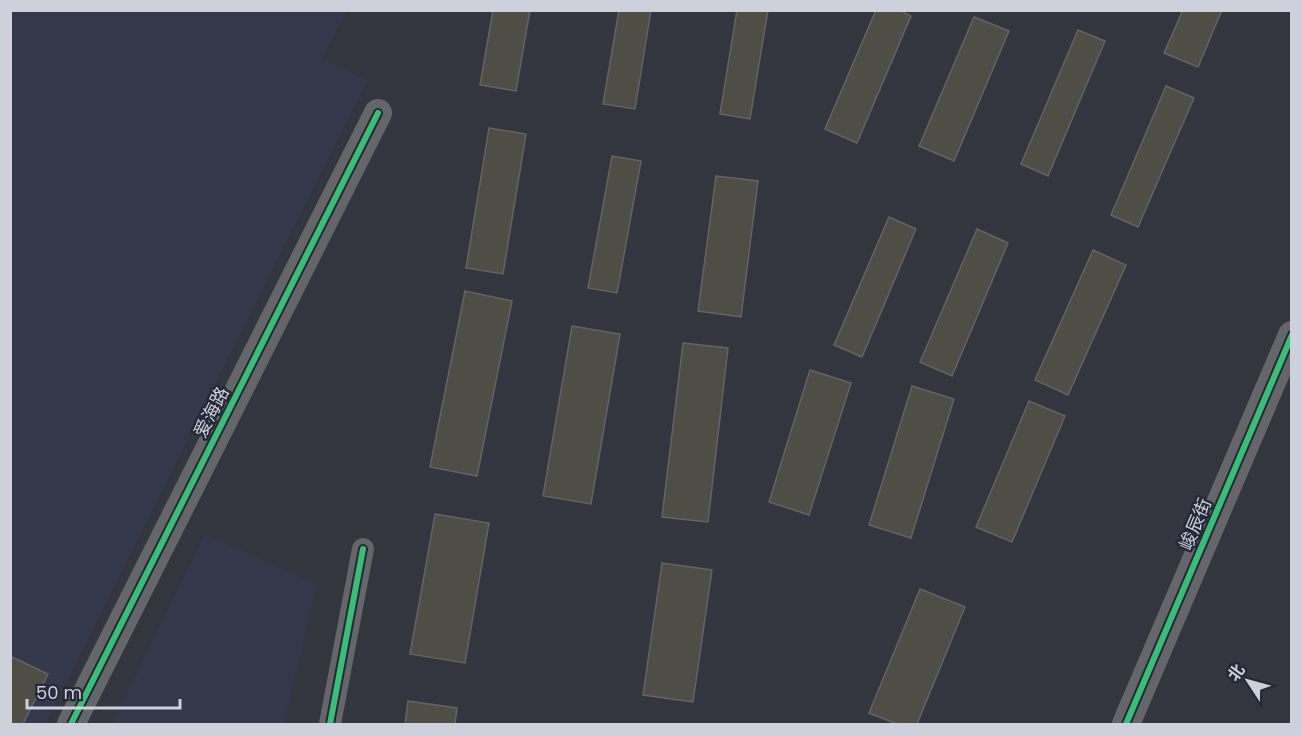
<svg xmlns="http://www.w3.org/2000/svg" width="1302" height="735" font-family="Poppins,'Noto Sans SC',sans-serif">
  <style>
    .built { fill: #33384b }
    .building { fill: #4e4e47; stroke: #626363; stroke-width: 1.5 }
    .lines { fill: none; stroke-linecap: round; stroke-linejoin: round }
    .minor { stroke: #65666a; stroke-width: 22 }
    .tertiary { stroke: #65666a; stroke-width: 28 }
    .cycleway-casing { stroke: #262938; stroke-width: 10 }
    .cycleway { stroke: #3abd76; stroke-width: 6 }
    .labels { text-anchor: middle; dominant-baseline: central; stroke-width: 5; stroke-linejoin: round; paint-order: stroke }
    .street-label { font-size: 18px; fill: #ced1db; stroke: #262938 }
  </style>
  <rect width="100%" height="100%" fill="#33363e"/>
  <g class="built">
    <path d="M 10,11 L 347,11 L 322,59 L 368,80 L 263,288 L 46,724 L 11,724 Z"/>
    <path d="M 205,534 L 317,584 L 284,724 L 112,724 Z"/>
  </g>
  <g class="building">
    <path d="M 493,10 L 530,10 L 516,91 L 480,85 Z"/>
    <path d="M 619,10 L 651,10 L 635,109 L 603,104 Z"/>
    <path d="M 737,10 L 768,10 L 750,119 L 720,114 Z"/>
    <path d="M 876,10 L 899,10 L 911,16 L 857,143 L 825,129 Z"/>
    <path d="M 1183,10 L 1222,10 L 1198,67 L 1164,53 Z"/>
    <path d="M 974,17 L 1009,31 L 954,161 L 919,146 Z"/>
    <path d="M 1078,30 L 1105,41 L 1048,176 L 1021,164 Z"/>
    <path d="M 1166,86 L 1194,98 L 1138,227 L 1111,215 Z"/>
    <path d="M 489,128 L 526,134 L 503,274 L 466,268 Z"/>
    <path d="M 612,156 L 641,161 L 617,293 L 588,288 Z"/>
    <path d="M 716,176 L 758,181 L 741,317 L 698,311 Z"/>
    <path d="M 889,217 L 916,229 L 862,357 L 834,345 Z"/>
    <path d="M 977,229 L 1008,243 L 952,376 L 920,362 Z"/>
    <path d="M 1093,250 L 1126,265 L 1068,395 L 1035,380 Z"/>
    <path d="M 465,291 L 512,301 L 477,476 L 430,467 Z"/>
    <path d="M 572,326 L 620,334 L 591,504 L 543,496 Z"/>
    <path d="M 683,343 L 728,348 L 708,522 L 662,517 Z"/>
    <path d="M 810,370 L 851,383 L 809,515 L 769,502 Z"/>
    <path d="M 912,386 L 954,399 L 911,538 L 869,525 Z"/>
    <path d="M 1029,401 L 1065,416 L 1012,542 L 976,527 Z"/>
    <path d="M 435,514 L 489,523 L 465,663 L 410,654 Z"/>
    <path d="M 662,563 L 712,570 L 693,702 L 643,695 Z"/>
    <path d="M 920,589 L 965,607 L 917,724 L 897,724 L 869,713 Z"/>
    <path d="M 10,656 L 48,674 L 23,724 L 10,724 Z"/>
    <path d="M 408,701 L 457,708 L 455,724 L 405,724 Z"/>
  </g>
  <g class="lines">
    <path class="minor" d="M 330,724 L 363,549"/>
    <g class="tertiary">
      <path d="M 71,724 L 378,113"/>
      <path d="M 1126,724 L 1292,335"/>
    </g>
    <defs>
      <g id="cycleway">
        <path d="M 71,724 L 378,113"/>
        <path d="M 330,724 L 363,549"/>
        <path d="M 1126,724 L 1292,335"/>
      </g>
    </defs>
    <use href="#cycleway" class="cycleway-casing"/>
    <use href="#cycleway" class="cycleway"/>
  </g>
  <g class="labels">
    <g class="street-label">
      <text transform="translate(211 412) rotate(-63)">爱海路</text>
      <text transform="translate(1195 524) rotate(-67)">峻辰街</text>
    </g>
  </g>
  <rect width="1302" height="735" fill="none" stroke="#ced1db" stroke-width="24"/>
  <g transform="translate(1248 681) rotate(306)" stroke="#262938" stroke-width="4.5" paint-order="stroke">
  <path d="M0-4.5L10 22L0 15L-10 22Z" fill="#ced1db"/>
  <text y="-9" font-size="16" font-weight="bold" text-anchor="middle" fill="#ced1db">北</text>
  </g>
  <path d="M27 699v9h153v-9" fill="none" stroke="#ced1db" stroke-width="3"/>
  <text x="36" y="699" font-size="18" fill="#ced1db" stroke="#262938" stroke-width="4.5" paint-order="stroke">50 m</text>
</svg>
